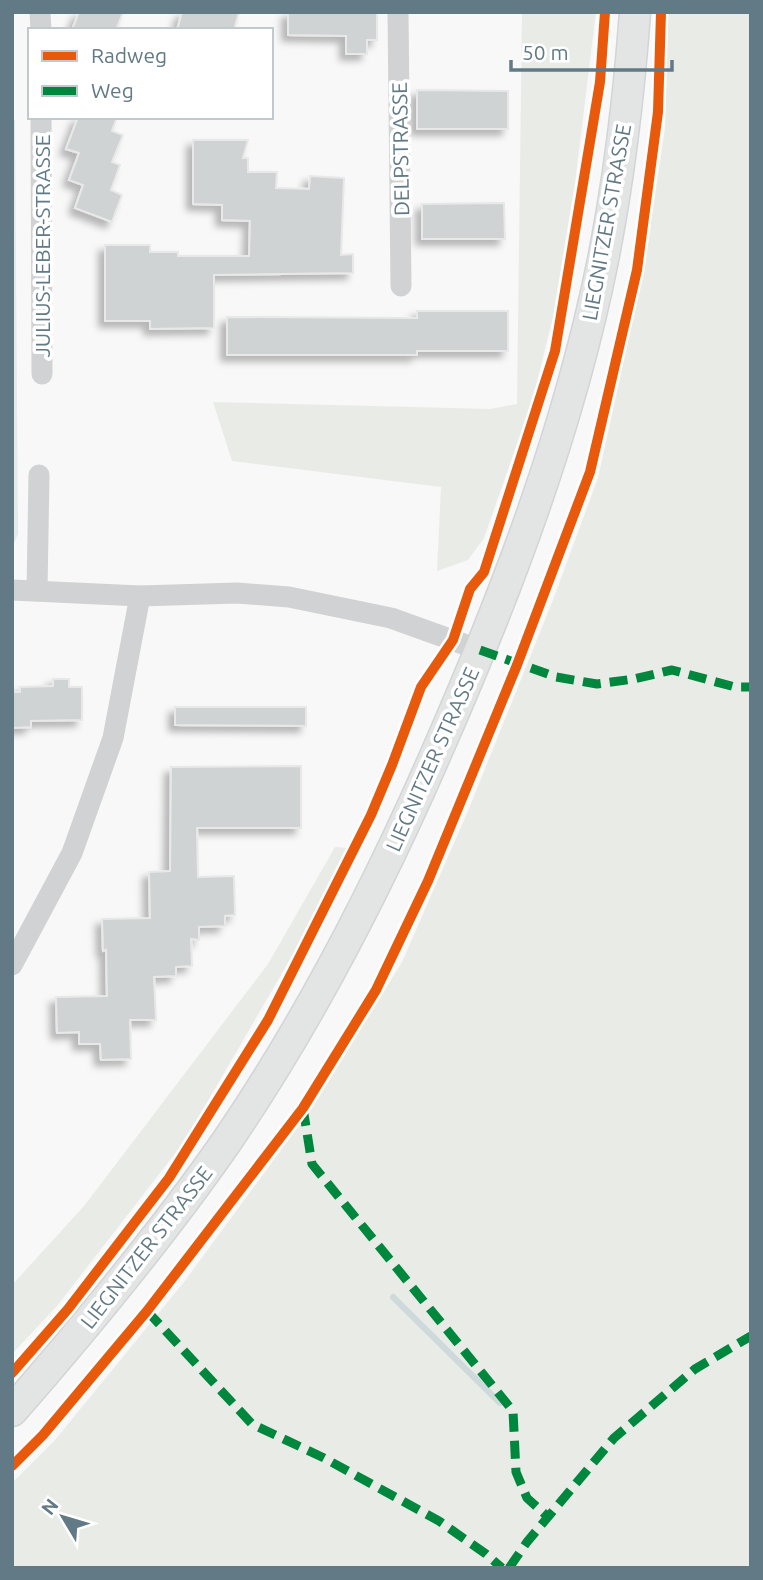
<svg xmlns="http://www.w3.org/2000/svg" width="763" height="1580" font-family="Ubuntu,sans-serif">
  <style>
    .built { fill: #e6e9e9 }
    .green { fill: #e9ece6 }
    .lines { fill: none; stroke-linecap: round; stroke-linejoin: round }
    .stream { stroke: #ced9db; stroke-width: 6 }
    .building { fill: #d0d3d4; stroke: #e8e8e8; stroke-width: 2; filter: url(#shadow) }
    .secondary-casing { stroke: #d2d5d6; stroke-width: 33 }
    .minor { stroke: #d0d2d3; stroke-width: 21 }
    .secondary { stroke: #e3e4e4; stroke-width: 30 }
    .quiet { stroke: #00873e; stroke-width: 9; stroke-dasharray: 18 9; stroke-linecap: butt }
    .cycleway-casing { stroke: #fff; stroke-width: 15 }
    .cycleway { stroke: #e8590c; stroke-width: 10 }
    .labels { text-anchor: middle; dominant-baseline: central; stroke-width: 7; stroke-linejoin: round; paint-order: stroke }
    .street-label { font-size: 21px; fill: #617a85; stroke: #fff }
  </style>
  <defs>
    <filter id="shadow"><feDropShadow dx="-6" dy="6" stdDeviation="3.5" flood-color="#0004"/></filter>
  </defs>
  <rect width="100%" height="100%" fill="#f8f8f8"/>
  <path class="built" d="M 12,120 L 15,120 L 18,534 L 12,548 Z"/>
  <g class="green">
    <path d="M 522,12 L 596,12 L 575,183 L 553,317 L 533,398 L 484,538 L 468,560 L 437,571 L 441,487 L 232,461 L 213,402 L 490,409 L 517,404 Z"/>
    <path d="M 668,12 L 751,12 L 751,1568 L 12,1568 L 12,1483 L 55,1440 L 184,1282 L 314,1105 L 402,962 L 468,811 L 553,600 L 598,478 L 645,264 L 665,128 Z"/>
    <path d="M 335,847 L 348,848 L 307,930 L 184,1142 L 57,1306 L 12,1354 L 12,1285 L 84,1206 L 268,964 Z"/>
  </g>
  <g class="lines">
    <path class="stream" d="M 393,1297 L 500,1403"/>
  </g>
  <g class="building">
    <path d="M 79,12 L 123,12 L 116,30 L 72,30 Z"/>
    <path d="M 182,12 L 239,12 L 234,30 L 177,30 Z"/>
    <path d="M 288,12 L 377,12 L 377,40 L 367,40 L 367,54 L 346,54 L 346,36 L 288,35 Z"/>
    <path d="M 417,90 L 508,91 L 508,129 L 417,129 Z"/>
    <path d="M 78,117 L 117,117 L 112,131 L 123,135 L 112,162 L 120,165 L 111,190 L 122,195 L 112,222 L 75,208 L 83,185 L 69,180 L 79,153 L 66,149 Z"/>
    <path d="M 193,140 L 248,140 L 243,158 L 248,158 L 248,172 L 277,172 L 276,188 L 309,189 L 310,176 L 344,178 L 341,255 L 353,254 L 353,273 L 214,275 L 214,328 L 150,329 L 150,321 L 105,321 L 105,245 L 150,245 L 150,252 L 178,252 L 178,256 L 249,256 L 250,221 L 222,220 L 222,205 L 193,204 Z"/>
    <path d="M 504,203 L 505,239 L 422,239 L 422,204 Z"/>
    <path d="M 417,311 L 508,311 L 508,351 L 417,351 L 417,355 L 227,355 L 227,317 L 417,318 Z"/>
    <path d="M 53,679 L 69,679 L 69,687 L 82,687 L 82,720 L 31,721 L 31,727 L 12,728 L 12,692 L 20,692 L 20,687 L 53,686 Z"/>
    <path d="M 175,707 L 306,707 L 306,726 L 175,725 Z"/>
    <path d="M 301,766 L 301,828 L 197,828 L 198,877 L 234,876 L 235,915 L 225,916 L 225,926 L 199,927 L 199,940 L 191,939 L 192,966 L 176,967 L 176,976 L 154,977 L 156,1020 L 130,1020 L 131,1059 L 101,1060 L 100,1044 L 79,1044 L 79,1032 L 57,1033 L 56,997 L 107,996 L 106,950 L 103,951 L 102,919 L 150,918 L 149,872 L 170,871 L 171,767 Z"/>
  </g>
  <g class="lines">
    <defs>
      <path id="secondary" d="M 12,1411 C 88,1324 161,1236 227,1141 C 310,1019 379,885 438,749 C 507,592 569,429 603,260 C 619,179 629,95 635,12"/>
    </defs>
    <use href="#secondary" class="secondary-casing"/>
    <g class="minor">
      <path d="M 40,12 L 41,30"/>
      <path d="M 398,12 L 401,286"/>
      <path d="M 41,117 L 42,374"/>
      <path d="M 12,590 L 140,596 L 237,593 L 289,597 L 391,618 L 480,650"/>
      <path d="M 37,590 L 39,475"/>
      <path d="M 12,965 L 72,853 L 113,738 L 140,596"/>
    </g>
    <use href="#secondary" class="secondary"/>
    <g class="quiet">
      <path d="M 480,650 L 556,677 L 597,684 L 634,679 L 672,670 L 735,687 L 751,687"/>
      <path d="M 303,1108 L 312,1164 L 513,1411 L 516,1472 L 527,1498 L 548,1517"/>
      <path d="M 147,1311 L 252,1424 L 324,1458 L 439,1521 L 486,1554 L 502,1568"/>
      <path d="M 509,1568 L 527,1542 L 614,1438 L 695,1369 L 751,1336"/>
    </g>
    <defs>
      <g id="cycleway">
        <path d="M 12,1373 L 68,1309 L 169,1178 L 268,1020 L 371,815 L 392,765 L 421,687 L 453,640 L 470,589 L 484,572 L 555,351 L 600,82 L 605,12"/>
        <path d="M 12,1466 L 43,1435 L 147,1311 L 303,1108 L 376,990 L 428,881 L 517,665 L 590,472 L 637,270 L 658,112 L 661,12"/>
      </g>
    </defs>
    <use href="#cycleway" class="cycleway-casing"/>
    <use href="#cycleway" class="cycleway"/>
  </g>
  <g class="labels">
    <g class="street-label">
      <text transform="translate(400 149) rotate(-91)">DELPSTRASSE</text>
      <text transform="translate(606 222) rotate(-80)">LIEGNITZER STRASSE</text>
      <text transform="translate(42 246) rotate(-90)">JULIUS-LEBER-STRASSE</text>
      <text transform="translate(432 759) rotate(-66)">LIEGNITZER STRASSE</text>
      <text transform="translate(146 1247) rotate(-52)">LIEGNITZER STRASSE</text>
    </g>
  </g>
  <rect width="763" height="1580" fill="none" stroke="#617a85" stroke-width="28"/>
  <rect x="28" y="28" width="245" height="91" fill="#ffffff" stroke="#c0cace" stroke-width="2"/>
  <rect x="42" y="51" width="35" height="10" fill="#e8590c" stroke="#c0cace" stroke-width="2"/>
  <text x="91" y="63" font-size="21" fill="#617a85">Radweg</text>
  <rect x="42" y="86" width="35" height="10" fill="#00873e" stroke="#c0cace" stroke-width="2"/>
  <text x="91" y="98" font-size="21" fill="#617a85">Weg</text>
  <g transform="translate(63 1517) rotate(308)" stroke="#ffffff" stroke-width="5" paint-order="stroke">
  <path d="M0-5L12 26L0 18L-12 26Z" fill="#617a85"/>
  <text y="-10" font-size="19" font-weight="bold" text-anchor="middle" fill="#617a85">N</text>
  </g>
  <path d="M511 60v10h161v-10" fill="none" stroke="#617a85" stroke-width="3.5"/>
  <text x="522" y="60" font-size="21" fill="#617a85" stroke="#ffffff" stroke-width="5" paint-order="stroke">50 m</text>
</svg>
